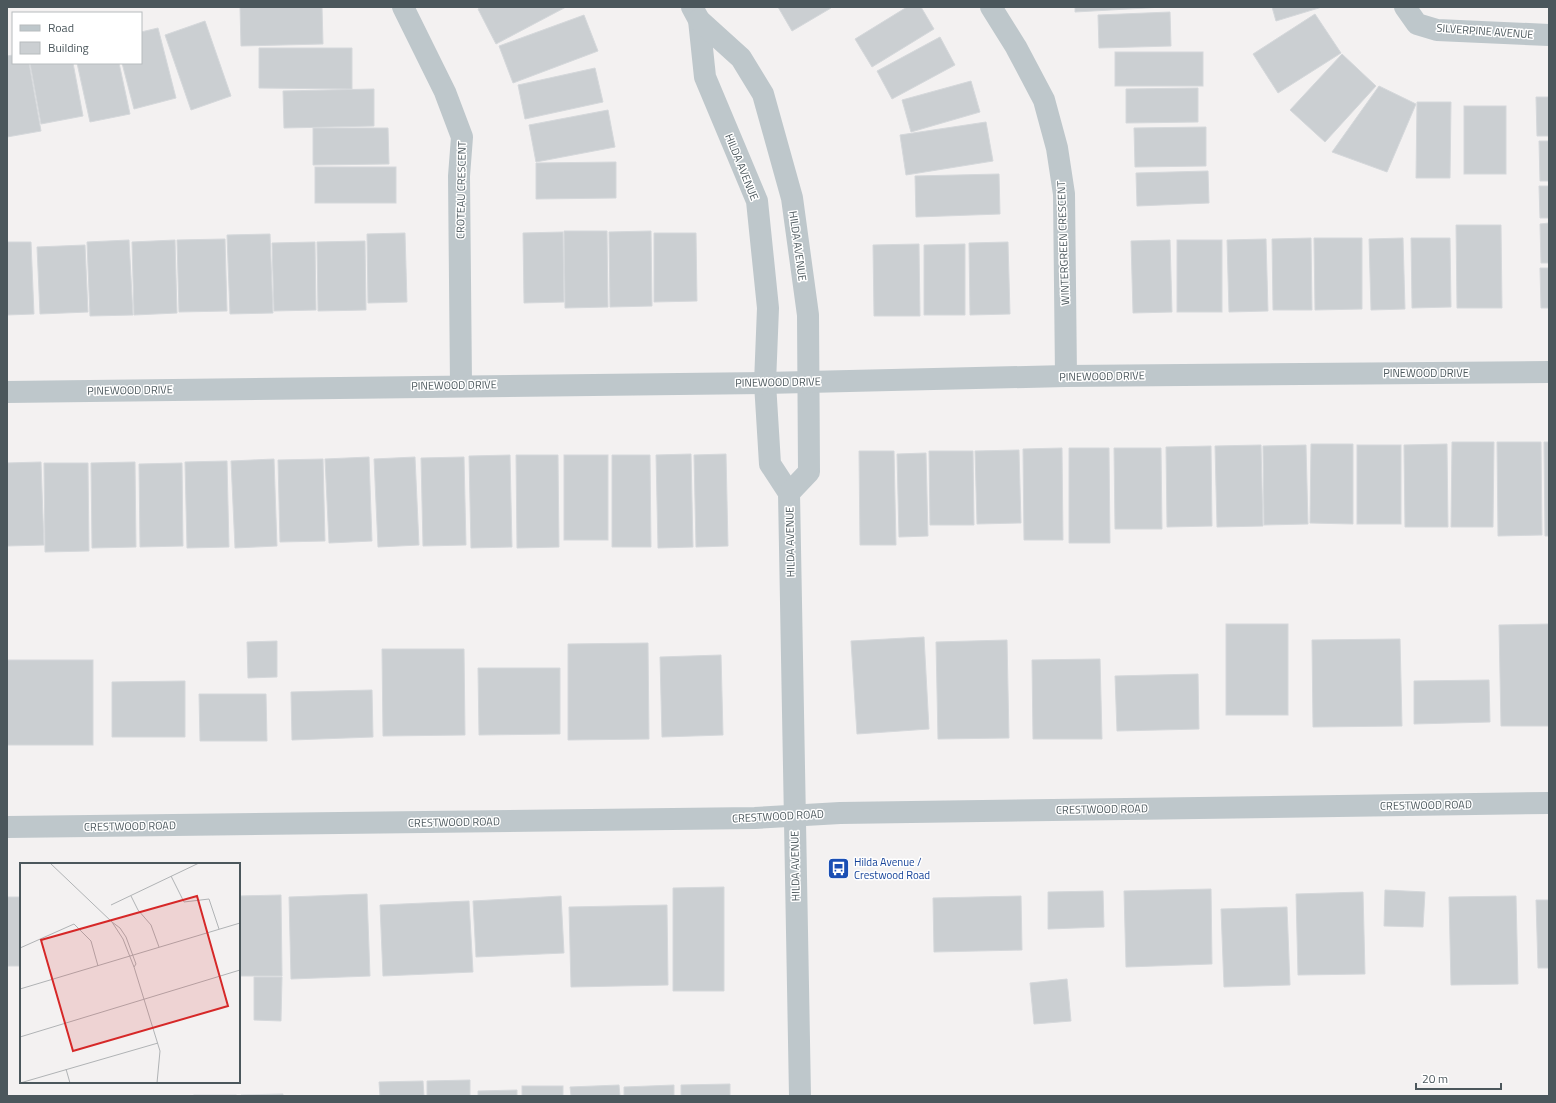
<svg xmlns="http://www.w3.org/2000/svg" width="1556" height="1103" font-family="'Titillium Web',sans-serif">
  <style>
    .building { fill: #cbcfd2; stroke: #d5d8db }
    .lines { fill: none; stroke-linecap: round; stroke-linejoin: round }
    .minor { stroke: #bec7cb; stroke-width: 22 }
    .labels { text-anchor: middle; dominant-baseline: central; stroke-width: 3; stroke-linejoin: round; paint-order: stroke }
    .street-label { font-size: 11px; fill: #4b575c; stroke: #fff }
    .transit-label { font-size: 11px; fill: #164399; stroke: #fff; text-anchor: start }
    .inset-road { fill: none; stroke: #b0b3b5; stroke-width: 1 }
    .view { fill: #d62828; fill-opacity: 0.15; stroke: #d62828; stroke-width: 2 }
    .inset-edge { fill: none; stroke: #4b575c; stroke-width: 2 }
  </style>
  <rect width="100%" height="100%" fill="#f3f1f1"/>
  <g class="building">
    <path d="M 240,7 L 322,7 L 323,44 L 241,46 Z"/>
    <path d="M 482,7 L 566,7 L 496,44 L 478,9 Z"/>
    <path d="M 778,7 L 831,7 L 831,8 L 792,31 Z"/>
    <path d="M 907,7 L 921,7 L 934,29 L 872,67 L 855,39 Z"/>
    <path d="M 1075,7 L 1163,7 L 1075,12 Z"/>
    <path d="M 1272,7 L 1322,7 L 1276,21 Z"/>
    <path d="M 1170,12 L 1171,46 L 1099,48 L 1098,15 Z"/>
    <path d="M 1315,14 L 1341,53 L 1278,93 L 1253,54 Z"/>
    <path d="M 584,15 L 598,51 L 513,83 L 499,46 Z"/>
    <path d="M 205,21 L 231,96 L 191,110 L 165,35 Z"/>
    <path d="M 158,28 L 176,98 L 134,109 L 122,63 L 141,63 L 141,32 Z"/>
    <path d="M 940,37 L 955,65 L 892,99 L 877,71 Z"/>
    <path d="M 259,48 L 352,48 L 352,89 L 259,88 Z"/>
    <rect x="1115" y="52" width="88" height="34"/>
    <path d="M 1342,54 L 1376,86 L 1325,142 L 1290,110 Z"/>
    <path d="M 13,55 L 13,63 L 29,63 L 41,131 L 7,137 L 7,56 Z"/>
    <path d="M 30,63 L 73,63 L 83,116 L 41,124 Z"/>
    <path d="M 77,63 L 119,63 L 130,114 L 90,122 Z"/>
    <path d="M 595,68 L 603,102 L 525,119 L 518,85 Z"/>
    <path d="M 971,81 L 980,112 L 911,132 L 902,100 Z"/>
    <path d="M 1379,86 L 1416,104 L 1387,172 L 1332,152 Z"/>
    <path d="M 1198,88 L 1198,122 L 1126,123 L 1126,89 Z"/>
    <path d="M 374,89 L 374,126 L 284,128 L 283,91 Z"/>
    <path d="M 1536,97 L 1549,97 L 1549,136 L 1537,136 Z"/>
    <path d="M 1417,102 L 1451,102 L 1450,178 L 1416,178 Z"/>
    <rect x="1464" y="106" width="42" height="68"/>
    <path d="M 608,110 L 615,147 L 536,162 L 529,125 Z"/>
    <path d="M 986,122 L 993,161 L 906,175 L 900,135 Z"/>
    <path d="M 1206,127 L 1206,166 L 1135,167 L 1134,128 Z"/>
    <path d="M 313,128 L 388,128 L 389,164 L 313,165 Z"/>
    <path d="M 1539,141 L 1549,141 L 1549,181 L 1540,181 Z"/>
    <path d="M 616,162 L 616,198 L 536,199 L 536,163 Z"/>
    <rect x="315" y="167" width="81" height="36"/>
    <path d="M 1208,171 L 1209,203 L 1137,206 L 1136,173 Z"/>
    <path d="M 999,174 L 1000,214 L 916,217 L 915,176 Z"/>
    <path d="M 1539,186 L 1549,186 L 1549,218 L 1540,218 Z"/>
    <path d="M 1549,223 L 1549,263 L 1541,263 L 1540,224 Z"/>
    <path d="M 1456,225 L 1501,225 L 1502,308 L 1457,308 Z"/>
    <path d="M 564,231 L 607,231 L 608,307 L 565,308 Z"/>
    <path d="M 651,231 L 652,306 L 610,307 L 609,232 Z"/>
    <path d="M 563,232 L 564,302 L 524,303 L 523,233 Z"/>
    <path d="M 405,233 L 407,302 L 368,303 L 367,234 Z"/>
    <path d="M 654,233 L 696,233 L 697,301 L 654,302 Z"/>
    <path d="M 270,234 L 273,313 L 230,314 L 227,235 Z"/>
    <path d="M 1311,238 L 1312,310 L 1273,310 L 1272,239 Z"/>
    <path d="M 1314,238 L 1362,238 L 1362,309 L 1315,310 Z"/>
    <path d="M 1403,238 L 1405,309 L 1371,310 L 1369,239 Z"/>
    <path d="M 1411,238 L 1450,238 L 1451,307 L 1412,308 Z"/>
    <path d="M 225,239 L 227,311 L 179,312 L 177,240 Z"/>
    <path d="M 1266,239 L 1268,311 L 1229,312 L 1227,240 Z"/>
    <path d="M 129,240 L 133,315 L 90,316 L 87,242 Z"/>
    <path d="M 175,240 L 177,313 L 134,315 L 132,242 Z"/>
    <path d="M 1170,240 L 1172,312 L 1133,313 L 1131,241 Z"/>
    <rect x="1177" y="240" width="45" height="72"/>
    <path d="M 365,241 L 366,310 L 318,311 L 317,242 Z"/>
    <path d="M 7,242 L 31,242 L 34,314 L 7,315 Z"/>
    <path d="M 315,242 L 316,310 L 274,311 L 272,243 Z"/>
    <path d="M 1008,242 L 1010,314 L 970,315 L 969,243 Z"/>
    <path d="M 919,244 L 920,316 L 874,316 L 873,245 Z"/>
    <path d="M 965,244 L 965,315 L 924,315 L 924,245 Z"/>
    <path d="M 85,245 L 88,312 L 40,314 L 37,247 Z"/>
    <path d="M 1540,268 L 1549,268 L 1549,308 L 1541,308 Z"/>
    <path d="M 1452,442 L 1494,442 L 1493,527 L 1451,527 Z"/>
    <path d="M 1497,442 L 1541,442 L 1542,535 L 1498,536 Z"/>
    <path d="M 1544,442 L 1549,442 L 1549,536 L 1545,536 Z"/>
    <path d="M 1311,444 L 1353,444 L 1353,524 L 1310,523 Z"/>
    <path d="M 1447,444 L 1448,527 L 1405,527 L 1404,445 Z"/>
    <path d="M 1261,445 L 1263,526 L 1217,527 L 1215,446 Z"/>
    <path d="M 1306,445 L 1308,524 L 1264,525 L 1263,446 Z"/>
    <rect x="1357" y="445" width="44" height="79"/>
    <path d="M 1211,446 L 1212,526 L 1167,527 L 1166,447 Z"/>
    <path d="M 1062,448 L 1063,540 L 1024,540 L 1023,449 Z"/>
    <path d="M 1069,448 L 1109,448 L 1110,543 L 1069,543 Z"/>
    <path d="M 1114,448 L 1161,448 L 1162,529 L 1115,529 Z"/>
    <path d="M 1019,450 L 1021,523 L 977,524 L 975,451 Z"/>
    <path d="M 859,451 L 894,451 L 896,545 L 860,545 Z"/>
    <path d="M 929,451 L 973,451 L 974,525 L 930,525 Z"/>
    <path d="M 926,453 L 928,536 L 899,537 L 897,454 Z"/>
    <path d="M 691,454 L 693,547 L 658,548 L 656,455 Z"/>
    <path d="M 726,454 L 728,546 L 696,547 L 694,455 Z"/>
    <path d="M 510,455 L 512,547 L 471,548 L 469,456 Z"/>
    <path d="M 516,455 L 558,455 L 559,547 L 517,548 Z"/>
    <rect x="564" y="455" width="44" height="85"/>
    <path d="M 612,455 L 650,455 L 651,547 L 612,547 Z"/>
    <path d="M 369,457 L 372,541 L 329,543 L 325,459 Z"/>
    <path d="M 415,457 L 419,545 L 378,547 L 374,459 Z"/>
    <path d="M 464,457 L 466,545 L 423,546 L 421,458 Z"/>
    <path d="M 274,459 L 277,546 L 235,548 L 231,461 Z"/>
    <path d="M 323,459 L 325,541 L 280,542 L 278,460 Z"/>
    <path d="M 227,461 L 229,547 L 187,548 L 185,462 Z"/>
    <path d="M 41,462 L 44,545 L 7,546 L 7,463 Z"/>
    <path d="M 135,462 L 136,547 L 92,548 L 91,463 Z"/>
    <path d="M 44,463 L 88,463 L 89,551 L 45,552 Z"/>
    <path d="M 182,463 L 183,546 L 140,547 L 139,464 Z"/>
    <rect x="1226" y="624" width="62" height="91"/>
    <path d="M 1549,624 L 1549,726 L 1501,726 L 1499,625 Z"/>
    <path d="M 924,637 L 929,729 L 857,734 L 851,641 Z"/>
    <path d="M 1400,639 L 1402,726 L 1313,727 L 1312,640 Z"/>
    <path d="M 1007,640 L 1009,738 L 938,739 L 936,642 Z"/>
    <path d="M 277,641 L 277,677 L 248,678 L 247,642 Z"/>
    <path d="M 648,643 L 649,739 L 568,740 L 568,644 Z"/>
    <path d="M 382,649 L 464,649 L 465,735 L 383,736 Z"/>
    <path d="M 721,655 L 723,735 L 662,737 L 660,657 Z"/>
    <path d="M 1100,659 L 1102,739 L 1033,739 L 1032,660 Z"/>
    <rect x="7" y="660" width="86" height="85"/>
    <path d="M 478,668 L 560,668 L 560,734 L 479,735 Z"/>
    <path d="M 1198,674 L 1199,729 L 1117,731 L 1115,676 Z"/>
    <path d="M 1489,680 L 1490,722 L 1414,724 L 1414,681 Z"/>
    <path d="M 185,681 L 185,737 L 112,737 L 112,682 Z"/>
    <path d="M 372,690 L 373,737 L 292,740 L 291,692 Z"/>
    <path d="M 199,694 L 266,694 L 267,741 L 200,741 Z"/>
    <path d="M 724,887 L 724,991 L 673,991 L 673,888 Z"/>
    <path d="M 1211,889 L 1212,964 L 1126,967 L 1124,891 Z"/>
    <path d="M 1385,890 L 1425,892 L 1423,927 L 1384,926 Z"/>
    <path d="M 1103,891 L 1104,927 L 1048,929 L 1048,892 Z"/>
    <path d="M 1363,892 L 1365,974 L 1298,975 L 1296,894 Z"/>
    <path d="M 367,894 L 370,976 L 291,979 L 289,897 Z"/>
    <path d="M 281,895 L 282,976 L 239,976 L 239,896 Z"/>
    <path d="M 561,896 L 564,953 L 476,957 L 473,901 Z"/>
    <path d="M 1021,896 L 1022,950 L 934,952 L 933,898 Z"/>
    <path d="M 1516,896 L 1518,984 L 1451,985 L 1449,897 Z"/>
    <path d="M 7,897 L 21,897 L 21,966 L 8,966 Z"/>
    <path d="M 1536,900 L 1549,900 L 1549,968 L 1538,968 Z"/>
    <path d="M 469,901 L 473,972 L 383,976 L 380,905 Z"/>
    <path d="M 667,905 L 668,985 L 571,987 L 569,907 Z"/>
    <path d="M 1287,907 L 1290,985 L 1224,987 L 1221,909 Z"/>
    <path d="M 254,977 L 282,977 L 281,1021 L 254,1020 Z"/>
    <path d="M 1067,979 L 1071,1021 L 1034,1024 L 1030,983 Z"/>
    <path d="M 470,1080 L 470,1096 L 427,1096 L 427,1081 Z"/>
    <path d="M 423,1081 L 424,1096 L 380,1096 L 379,1082 Z"/>
    <path d="M 730,1084 L 730,1096 L 681,1096 L 681,1085 Z"/>
    <path d="M 619,1085 L 620,1096 L 571,1096 L 570,1087 Z"/>
    <path d="M 674,1085 L 674,1096 L 624,1096 L 624,1087 Z"/>
    <rect x="522" y="1086" width="41" height="10"/>
    <path d="M 517,1090 L 517,1096 L 478,1096 L 478,1091 Z"/>
    <path d="M 283,1094 L 283,1096 L 241,1096 L 241,1095 Z"/>
    <rect x="194" y="1095" width="42" height="1"/>
  </g>
  <g class="lines">
    <g class="minor">
      <path d="M 403,7 L 445,92 L 462,137 L 459,176 L 461,385"/>
      <path d="M 692,7 L 699,20 L 705,77 L 757,201 L 768,308 L 765,383 L 770,464 L 789,493 L 800,1096"/>
      <path d="M 991,7 L 1016,47 L 1044,100 L 1057,148 L 1064,194 L 1066,376"/>
      <path d="M 1405,7 L 1417,24 L 1437,30 L 1549,35"/>
      <path d="M 699,20 L 741,58 L 763,94 L 792,198 L 808,315 L 809,472 L 789,493"/>
      <path d="M 7,392 L 765,383 L 1066,376 L 1549,372"/>
      <path d="M 7,827 L 755,818 L 840,813 L 1549,803"/>
    </g>
  </g>
  <defs>
    <symbol id="bus-square" viewBox="-11 -11 22 22"><rect x="-9" y="-9" width="18" height="18" rx="4" fill="#1a4fb4" stroke="#fff"/><path d="M-5-6H5V4H4V6H2V4H-2V6H-4V4H-5ZM-3.5-4V0h7V-4ZM-3.5 1.2v1.5H-2V1.2ZM2 1.2v1.5H3.5V1.2Z" fill="#fff"/></symbol>
  </defs>
  <g fill-rule="evenodd">
    <use href="#bus-square" x="826" y="856" width="25" height="25"/>
  </g>
  <g class="labels">
    <g class="street-label">
      <text transform="translate(1485 31) rotate(4)">SILVERPINE AVENUE</text>
      <text transform="translate(742 167) rotate(68)">HILDA AVENUE</text>
      <text transform="translate(461 190) rotate(-89)">CROTEAU CRESCENT</text>
      <text transform="translate(1063 243) rotate(-92)">WINTERGREEN CRESCENT</text>
      <text transform="translate(798 246) rotate(82)">HILDA AVENUE</text>
      <text x="1426" y="373">PINEWOOD DRIVE</text>
      <text transform="translate(1102 376) rotate(-1)">PINEWOOD DRIVE</text>
      <text transform="translate(778 382) rotate(-1)">PINEWOOD DRIVE</text>
      <text transform="translate(454 385) rotate(-1)">PINEWOOD DRIVE</text>
      <text transform="translate(130 390) rotate(-1)">PINEWOOD DRIVE</text>
      <text transform="translate(790 542) rotate(-91)">HILDA AVENUE</text>
      <text transform="translate(1426 805) rotate(-1)">CRESTWOOD ROAD</text>
      <text transform="translate(1102 809) rotate(-1)">CRESTWOOD ROAD</text>
      <text transform="translate(778 816) rotate(-3)">CRESTWOOD ROAD</text>
      <text transform="translate(454 822) rotate(-1)">CRESTWOOD ROAD</text>
      <text transform="translate(130 826) rotate(-1)">CRESTWOOD ROAD</text>
      <text transform="translate(795 866) rotate(-91)">HILDA AVENUE</text>
    </g>
    <g class="transit-label">
      <text x="854" y="862">Hilda Avenue /<tspan x="854" dy="13">Crestwood Road</tspan></text>
    </g>
  </g>
  <g transform="translate(20 863)">
    <rect width="220" height="220" fill="#f3f1f1"/>
    <path class="inset-road" d="M 30,0 L 92,59 L 103,76 L 114,104 L 140,188 L 137,220M 151,13 L 164,39 L 189,36 L 199,66M 111,33 L 118,47 L 131,62 L 139,84M 91,42 L 179,0M 92,59 L 100,65 L 106,74 L 116,101 L 114,104M 0,85 L 54,61 L 71,78 L 78,103M 0,126 L 220,60M 0,174 L 220,107M 46,206 L 50,220M 0,220 L 138,180"/>
    <path class="view" d="M 177,33 L 208,143 L 53,188 L 21,77 Z"/>
    <rect width="220" height="220" class="inset-edge"/>
  </g>
  <rect width="1556" height="1103" fill="none" stroke="#4b575c" stroke-width="16"/>
  <rect x="12" y="12" width="130" height="52" fill="#ffffff" stroke="#b7bcbe"/>
  <rect x="20" y="25" width="20" height="6" fill="#bec7cb" stroke="#b7bcbe"/>
  <text x="48" y="32" font-size="12" fill="#4b575c">Road</text>
  <rect x="20" y="42" width="20" height="12" fill="#cbcfd2" stroke="#b7bcbe"/>
  <text x="48" y="52" font-size="12" fill="#4b575c">Building</text>
  <path d="M1416 1083v6h85v-6" fill="none" stroke="#4b575c" stroke-width="2"/>
  <text x="1422" y="1083" font-size="12" fill="#4b575c" stroke="#ffffff" stroke-width="3" paint-order="stroke">20 m</text>
</svg>
